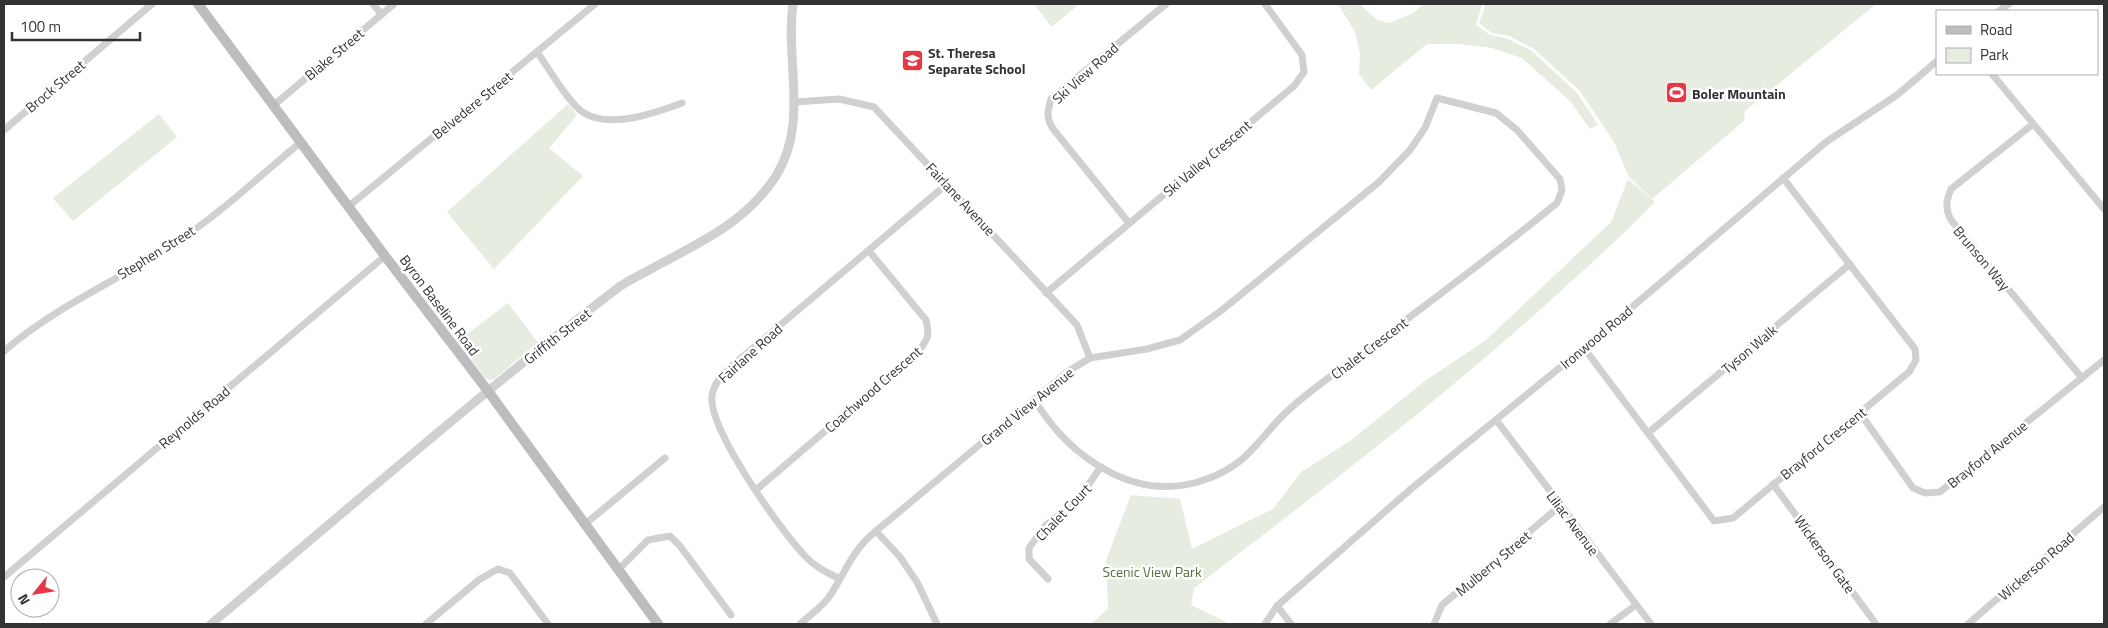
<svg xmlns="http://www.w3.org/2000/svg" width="2108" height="628" font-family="'Titillium Web',sans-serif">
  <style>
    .green { fill: #e6ecdf }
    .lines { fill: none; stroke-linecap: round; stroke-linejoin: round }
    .minor { stroke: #d0d0d0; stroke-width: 7 }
    .tertiary { stroke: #d0d0d0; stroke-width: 9 }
    .secondary { stroke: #bdbdbd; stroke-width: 10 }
    .labels { text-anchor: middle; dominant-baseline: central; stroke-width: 5; stroke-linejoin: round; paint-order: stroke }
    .poi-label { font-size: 14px; font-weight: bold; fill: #333; stroke: #fff; text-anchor: start }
    .street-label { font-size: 14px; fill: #333; stroke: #fff }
    .park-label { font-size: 14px; fill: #56703f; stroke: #fff }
  </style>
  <rect width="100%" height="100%" fill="#fff"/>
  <g class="green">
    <path d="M 1034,4 L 1079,4 L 1052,27 Z"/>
    <path d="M 1338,4 L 1360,4 L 1377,20 L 1389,23 L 1413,13 L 1424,4 L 1482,4 L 1476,25 L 1490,35 L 1506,38 L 1532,51 L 1577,93 L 1598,125 L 1590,129 L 1571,102 L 1522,58 L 1492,48 L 1460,44 L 1427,44 L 1371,90 L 1359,74 L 1360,54 L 1355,32 Z"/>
    <path d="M 1486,4 L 1876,4 L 1745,111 L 1744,121 L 1652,199 L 1629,177 L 1614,142 L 1580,91 L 1534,49 L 1509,36 L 1492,33 L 1479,23 Z"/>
    <path d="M 568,104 L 577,115 L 549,148 L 583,176 L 494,269 L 447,212 Z"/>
    <path d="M 159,114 L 177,137 L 73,221 L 53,198 Z"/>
    <path d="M 1628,179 L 1655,202 C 1626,232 1595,260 1564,288 C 1447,396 1320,491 1194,588 L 1191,605 L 1230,624 L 1091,624 L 1108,609 L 1106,560 L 1131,495 L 1180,499 L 1192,549 L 1273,509 L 1301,472 L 1350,441 L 1425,381 L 1486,340 L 1611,222 Z"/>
    <path d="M 508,303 L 538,343 L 494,379 L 489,380 L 485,378 L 459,343 L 462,338 Z"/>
  </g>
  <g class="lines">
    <g class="minor">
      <path d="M 373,4 L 381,14"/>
      <path d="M 1999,11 L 2009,4"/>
      <path d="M 537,52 C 548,67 570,105 584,113 C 611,129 655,113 682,103"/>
      <path d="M 1992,74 L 2104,209"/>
      <path d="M 795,102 L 839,99 L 874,107 L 1077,325 L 1090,358"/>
      <path d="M 274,105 L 394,4"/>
      <path d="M 2033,124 L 1951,189 C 1946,201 1945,209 1951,220 L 2082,378"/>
      <path d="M 4,130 L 152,4"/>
      <path d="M 349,206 L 595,4"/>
      <path d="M 1129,223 L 1054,130 C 1046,119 1047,112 1051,99 L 1166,4"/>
      <path d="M 1046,293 L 1294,86 L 1304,72 L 1302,55 L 1265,4"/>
      <path d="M 1584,348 L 1714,521 L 1733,518 L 1909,372 L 1916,360 L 1915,349 L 1783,178"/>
      <path d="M 4,351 C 57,305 122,279 180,240 C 223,211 261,175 301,142"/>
      <path d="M 1860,413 L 1913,488 L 1925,493 L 1940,492 L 2104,360"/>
      <path d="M 1497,421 L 1651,624"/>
      <path d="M 1648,433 L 1850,264"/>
      <path d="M 1773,484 L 1876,624"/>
      <path d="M 756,490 L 918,352 C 928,339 930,336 926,320 L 869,251"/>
      <path d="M 584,525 L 665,458"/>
      <path d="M 876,531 L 900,557 L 917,582 L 937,624"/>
      <path d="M 618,570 L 648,540 L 670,536 L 680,546 L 731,615"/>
      <path d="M 4,577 L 385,256"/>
      <path d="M 840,579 C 826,572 815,567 805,556 C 781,531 708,429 712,396 C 714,382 723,375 733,365 L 947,184"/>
      <path d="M 1048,579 L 1029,559 L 1029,548 L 1045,526 L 1078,500 L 1100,468"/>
      <path d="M 1277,606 L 1291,624"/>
      <path d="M 426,624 L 480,579 L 498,569 L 510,573 L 548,624"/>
      <path d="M 800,624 C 810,615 824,606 831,594 C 846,571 853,549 876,531 L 1067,372 L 1090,358 L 1147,349 L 1180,340 L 1222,310 L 1379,182 L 1410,150 L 1425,128 L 1437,98 L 1496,113 L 1517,130 L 1560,179 L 1562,190 L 1557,203 C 1495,254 1429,302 1365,351 C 1341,369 1316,386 1293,406 C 1259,435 1252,464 1204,480 C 1135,504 1069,457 1034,399"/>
      <path d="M 1265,624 L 1277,606 L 1412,488 L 1584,348 L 1826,142 L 1897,95 L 1937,61"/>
      <path d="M 1434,624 L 1442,605 L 1560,506"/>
      <path d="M 1610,624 L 1636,605"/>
      <path d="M 1968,624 L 2104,507"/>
    </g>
    <path class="tertiary" d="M 211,624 C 346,511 479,394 619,287 C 629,280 640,275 651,269 C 698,243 745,224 776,176 C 809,123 785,62 793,4"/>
    <path class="secondary" d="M 198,4 L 385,256 L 488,391 L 658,624"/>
  </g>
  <defs>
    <symbol id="school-square" viewBox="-11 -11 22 22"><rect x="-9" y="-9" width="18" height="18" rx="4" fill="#e63946" stroke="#fff"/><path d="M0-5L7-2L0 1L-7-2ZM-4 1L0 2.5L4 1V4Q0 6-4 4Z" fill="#fff"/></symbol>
    <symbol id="stadium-square" viewBox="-11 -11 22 22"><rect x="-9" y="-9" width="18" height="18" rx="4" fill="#e63946" stroke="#fff"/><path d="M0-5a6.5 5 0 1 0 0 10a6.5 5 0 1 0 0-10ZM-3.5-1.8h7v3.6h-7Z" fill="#fff"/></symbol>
  </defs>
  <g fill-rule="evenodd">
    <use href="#school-square" x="900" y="48" width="25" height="25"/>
    <use href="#stadium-square" x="1664" y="80" width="25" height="25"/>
  </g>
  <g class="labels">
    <g class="poi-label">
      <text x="928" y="52">St. Theresa<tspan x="928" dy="16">Separate School</tspan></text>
      <text x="1692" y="93">Boler Mountain</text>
    </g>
    <g class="street-label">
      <text transform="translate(334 54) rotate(-40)">Blake Street</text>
      <text transform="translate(1085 73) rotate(-42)">Ski View Road</text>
      <text transform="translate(55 86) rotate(-40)">Brock Street</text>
      <text transform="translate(472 105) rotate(-39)">Belvedere Street</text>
      <text transform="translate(1207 158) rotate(-40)">Ski Valley Crescent</text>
      <text transform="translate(961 199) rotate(47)">Fairlane Avenue</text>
      <text transform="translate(156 252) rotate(-32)">Stephen Street</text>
      <text transform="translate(1982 258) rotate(50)">Brunson Way</text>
      <text transform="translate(440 305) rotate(53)">Byron Baseline Road</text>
      <text transform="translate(557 336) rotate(-38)">Griffith Street</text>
      <text transform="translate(1596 337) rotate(-40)">Ironwood Road</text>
      <text transform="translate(1369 348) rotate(-37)">Chalet Crescent</text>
      <text transform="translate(1749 349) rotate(-40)">Tyson Walk</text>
      <text transform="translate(750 353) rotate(-42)">Fairlane Road</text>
      <text transform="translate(873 389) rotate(-41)">Coachwood Crescent</text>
      <text transform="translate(1027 406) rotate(-39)">Grand View Avenue</text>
      <text transform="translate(194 417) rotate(-40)">Reynolds Road</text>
      <text transform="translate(1823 443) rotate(-39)">Brayford Crescent</text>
      <text transform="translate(1987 454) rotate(-39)">Brayford Avenue</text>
      <text transform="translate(1063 512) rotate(-46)">Chalet Court</text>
      <text transform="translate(1573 523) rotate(53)">Liliac Avenue</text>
      <text transform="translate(1825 554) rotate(54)">Wickerson Gate</text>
      <text transform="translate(1493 563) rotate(-40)">Mulberry Street</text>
      <text transform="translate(2036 566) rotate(-41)">Wickerson Road</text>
    </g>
    <g class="park-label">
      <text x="1152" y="571">Scenic View Park</text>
    </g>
  </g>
  <rect width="2108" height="628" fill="none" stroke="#333333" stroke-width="10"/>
  <rect x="1936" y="10" width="162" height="65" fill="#ffffff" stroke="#adadad"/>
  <rect x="1946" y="26" width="25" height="8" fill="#bdbdbd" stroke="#adadad"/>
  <text x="1980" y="35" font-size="15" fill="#333333">Road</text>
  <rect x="1946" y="48" width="25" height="15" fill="#e6ecdf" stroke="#adadad"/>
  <text x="1980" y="60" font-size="15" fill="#333333">Park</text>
  <g transform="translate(35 593) rotate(240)"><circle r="24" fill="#ffffff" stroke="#adadad"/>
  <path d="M0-4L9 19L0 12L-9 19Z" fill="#e63946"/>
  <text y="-8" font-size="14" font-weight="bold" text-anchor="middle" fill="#333333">N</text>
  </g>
  <path d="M12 32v8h128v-8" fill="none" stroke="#333333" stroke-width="2.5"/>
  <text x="20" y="32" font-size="15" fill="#333333" stroke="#ffffff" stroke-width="4" paint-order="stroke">100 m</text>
</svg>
